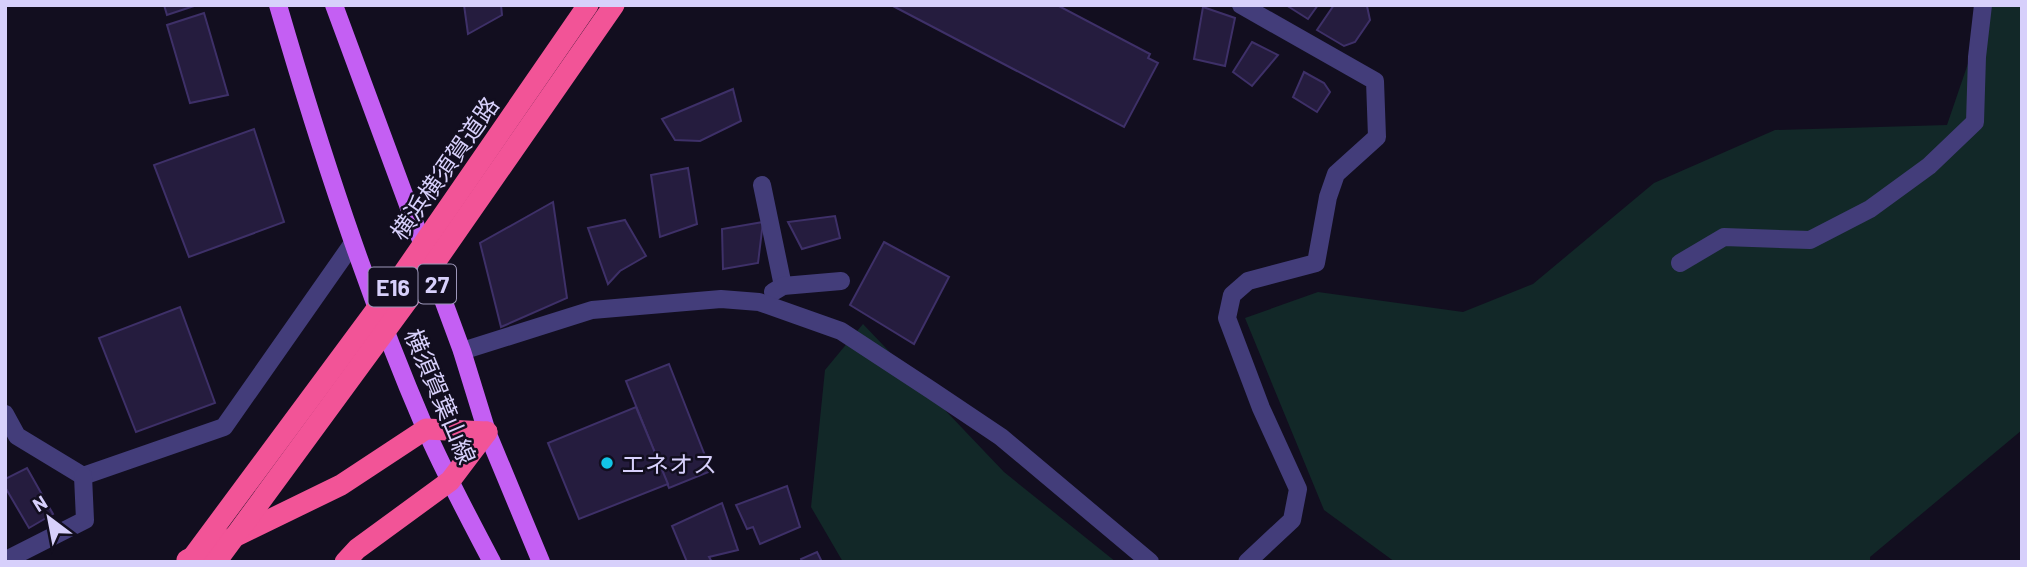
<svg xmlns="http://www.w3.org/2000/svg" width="2027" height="567" font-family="Barlow,'Noto Sans JP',sans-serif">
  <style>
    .green { fill: #122828 }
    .building { fill: #251c3e; stroke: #3e3068; stroke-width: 2 }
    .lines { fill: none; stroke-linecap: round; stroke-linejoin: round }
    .minor { stroke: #433d7a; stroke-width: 18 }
    .major { stroke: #c45ff3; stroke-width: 18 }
    .highway { stroke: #f25497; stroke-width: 21 }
    .highway-bridge { stroke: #f25497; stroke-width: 21 }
    .poi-dot { fill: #12c4e5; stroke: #120e1f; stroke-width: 2.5 }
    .labels { text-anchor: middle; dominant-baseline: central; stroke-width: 5; stroke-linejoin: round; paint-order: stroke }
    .shield { fill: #120e1f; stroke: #9c96b9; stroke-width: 2 }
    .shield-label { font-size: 23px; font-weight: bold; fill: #d7d0fb }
    .street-label { font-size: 24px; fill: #d7d0fb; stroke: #120e1f }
    .poi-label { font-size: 24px; fill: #d7d0fb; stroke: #120e1f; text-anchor: start }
  </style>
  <rect width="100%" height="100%" fill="#120e1f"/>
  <g class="green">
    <path d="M 1988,5 L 2022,5 L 2022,430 L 1870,557 L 1870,562 L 1395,562 L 1324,510 L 1245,318 L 1318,292 L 1463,312 L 1533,284 L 1654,183 L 1775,130 L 1947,125 Z"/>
    <path d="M 863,324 L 1004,472 L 1116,562 L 843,562 L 811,507 L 825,370 Z"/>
  </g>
  <g class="building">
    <path d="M 164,5 L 197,5 L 167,15 Z"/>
    <path d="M 464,5 L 501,5 L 502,15 L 468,34 Z"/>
    <path d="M 891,5 L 1057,5 L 1150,54 L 1148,58 L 1158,63 L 1124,127 Z"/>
    <path d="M 1286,5 L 1318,5 L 1308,19 Z"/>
    <path d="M 1334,5 L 1367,6 L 1370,20 L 1355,42 L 1344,46 L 1317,30 Z"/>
    <path d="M 1203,7 L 1235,18 L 1225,66 L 1194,59 Z"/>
    <path d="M 204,13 L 228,95 L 190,103 L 167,25 Z"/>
    <path d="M 1252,42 L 1278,55 L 1252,86 L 1233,72 Z"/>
    <path d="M 1304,72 L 1324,83 L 1330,92 L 1317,112 L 1293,97 Z"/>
    <path d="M 733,89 L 741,121 L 700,141 L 675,140 L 662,119 Z"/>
    <path d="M 254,129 L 284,222 L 189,257 L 154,165 Z"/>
    <path d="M 688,168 L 697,224 L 660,237 L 651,175 Z"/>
    <path d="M 553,202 L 567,298 L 501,327 L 480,243 Z"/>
    <path d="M 835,216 L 840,238 L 802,249 L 788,222 Z"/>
    <path d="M 625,220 L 646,256 L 620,271 L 608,284 L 588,228 Z"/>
    <path d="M 763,222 L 758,263 L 723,269 L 722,229 Z"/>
    <path d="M 884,242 L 949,277 L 914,344 L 850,305 Z"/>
    <path d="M 180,307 L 215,403 L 136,432 L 99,338 Z"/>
    <path d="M 669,364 L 711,471 L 669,488 L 626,381 Z"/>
    <path d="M 636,407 L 668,484 L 579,519 L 548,443 Z"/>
    <path d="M 27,468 L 53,514 L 29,528 L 5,487 L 5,479 Z"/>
    <path d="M 787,486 L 800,527 L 760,544 L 753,527 L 747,529 L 736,505 Z"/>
    <path d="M 722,503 L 738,550 L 709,557 L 712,562 L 687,562 L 672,526 Z"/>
    <path d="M 817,552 L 822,562 L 802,562 L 801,559 Z"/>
  </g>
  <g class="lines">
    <g class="minor">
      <path d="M 1241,5 L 1375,81 L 1377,137 L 1336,174 L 1328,197 L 1316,263 L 1248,281 L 1232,295 L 1227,318 L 1261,408 L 1298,489 L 1292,520 L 1247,562"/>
      <path d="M 762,185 L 783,286"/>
      <path d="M 1680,263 L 1724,237 L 1810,240 L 1870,209 L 1929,166 L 1975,122 L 1977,57 L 1983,5"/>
      <path d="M 773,292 L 783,286 L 841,281"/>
      <path d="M 462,351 L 592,310 L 721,299 L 759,302 L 841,331 L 931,390 L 1001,437 L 1150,562"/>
      <path d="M 5,414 L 17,436 L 83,476 L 224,427 L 353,243"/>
      <path d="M 8,562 L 6,560 L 85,520 L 83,476"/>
    </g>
    <g class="major">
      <path d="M 278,5 C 320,149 366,291 425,428 C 445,474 469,518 492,562"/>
      <path d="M 334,5 L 462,351 L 487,432 L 541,562"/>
    </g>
    <g class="highway">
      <path d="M 187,560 L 341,485 L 426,429 L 487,432"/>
      <path d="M 345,562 L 357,549 L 450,481 L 487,432"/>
    </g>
    <g class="highway-bridge">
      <path d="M 189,562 L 404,272 L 588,5"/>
      <path d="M 216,562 L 427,274 L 614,5"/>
    </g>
  </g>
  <circle class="poi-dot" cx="607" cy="463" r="7"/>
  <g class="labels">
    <g class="shield">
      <rect x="418" y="264.5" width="38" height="39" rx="5"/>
      <rect x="368.5" y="267.5" width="49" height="39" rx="5"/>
    </g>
    <g class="shield-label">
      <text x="437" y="284">27</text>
      <text x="393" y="287">E16</text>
    </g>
    <g class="street-label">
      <text transform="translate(444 168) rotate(-55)">横浜横須賀道路</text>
      <text transform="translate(441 396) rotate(67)">横須賀葉山線</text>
    </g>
    <g class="poi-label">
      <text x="621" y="463">エネオス</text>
    </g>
  </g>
  <rect width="2027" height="567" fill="none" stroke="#d7d0fb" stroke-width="14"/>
  <g transform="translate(49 518) rotate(328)" stroke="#120e1f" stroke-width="5" paint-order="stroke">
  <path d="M0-5L12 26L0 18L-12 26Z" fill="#d7d0fb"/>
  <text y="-10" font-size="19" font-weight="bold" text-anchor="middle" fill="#d7d0fb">N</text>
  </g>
</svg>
